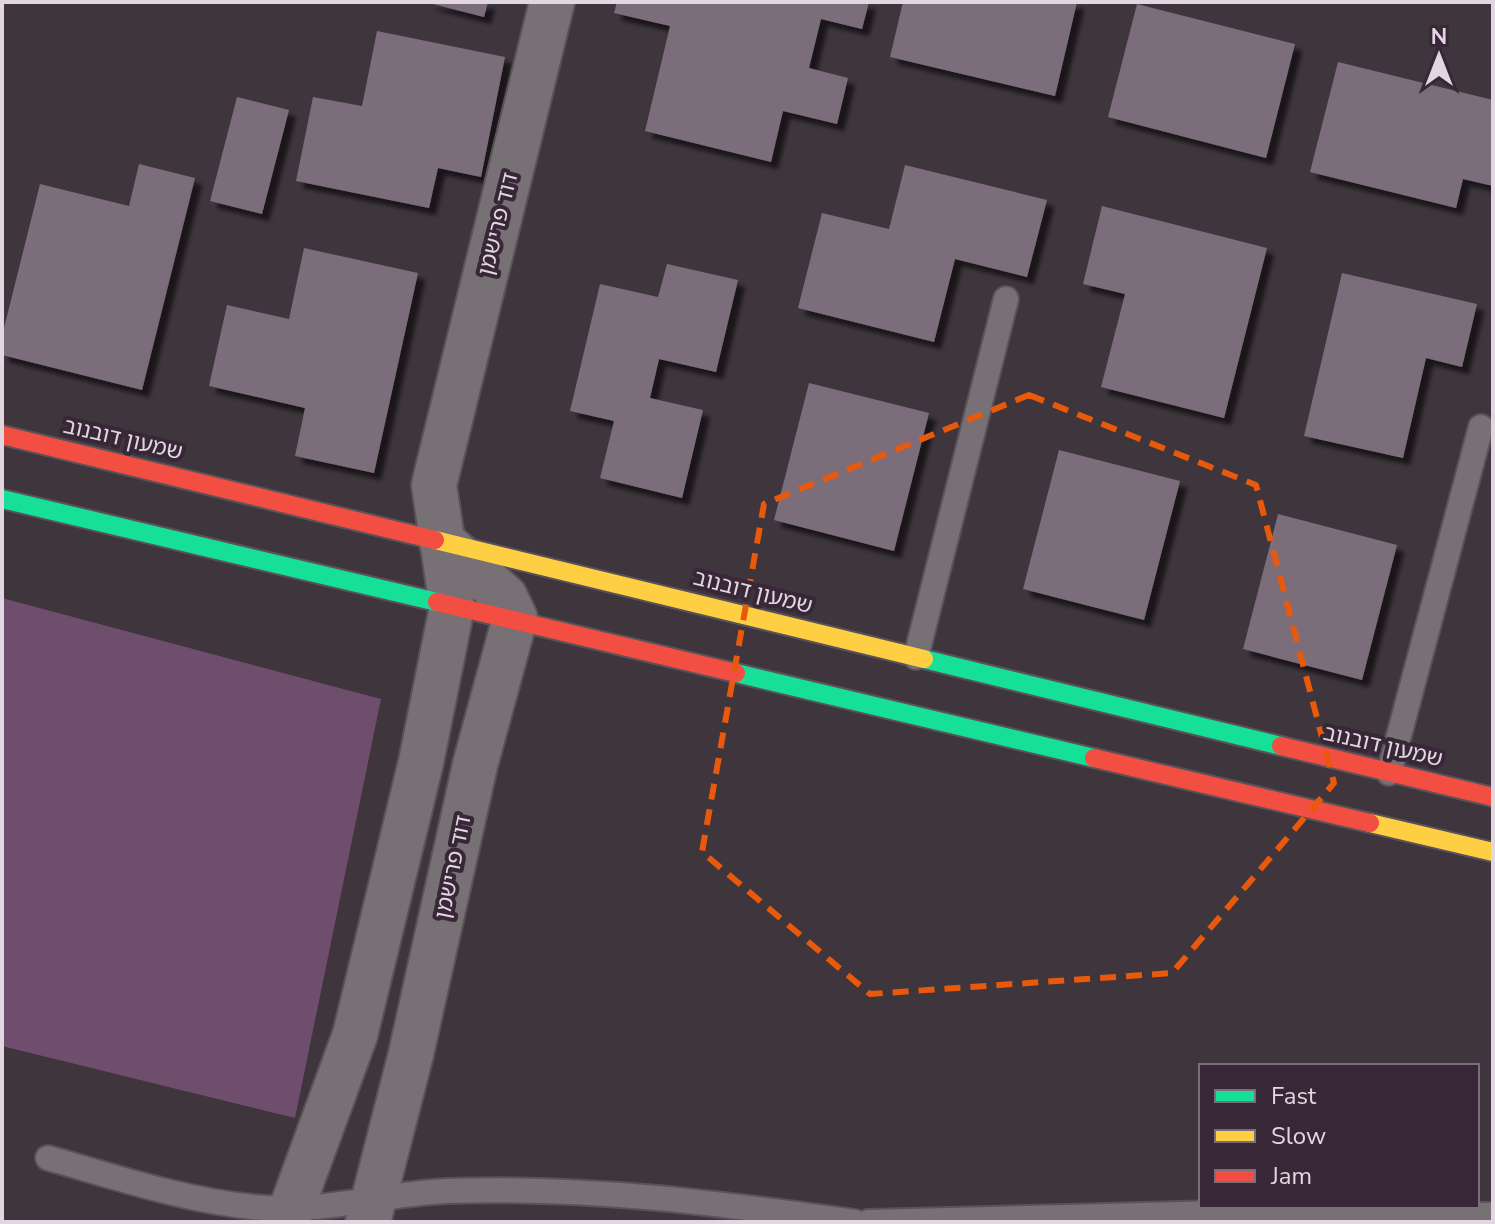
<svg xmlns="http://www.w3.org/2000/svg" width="1495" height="1224" font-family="'Nunito Sans','Noto Sans Hebrew',sans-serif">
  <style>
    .green { fill: #6f4d6c }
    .building { fill: #7b6d7a; filter: url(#shadow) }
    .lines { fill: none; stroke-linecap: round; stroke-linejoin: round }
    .lane-casing { stroke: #5a5259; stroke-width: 28 }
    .street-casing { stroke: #5a5259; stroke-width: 48 }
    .fast-casing { stroke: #5a5259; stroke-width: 22 }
    .slow-casing { stroke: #5a5259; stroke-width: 22 }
    .jam-casing { stroke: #5a5259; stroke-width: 22 }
    .lane { stroke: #777075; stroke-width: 24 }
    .street { stroke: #777075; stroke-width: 44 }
    .fast { stroke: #16e098; stroke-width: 18 }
    .slow { stroke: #ffcf43; stroke-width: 18 }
    .jam { stroke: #f24e42; stroke-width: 18 }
    .marked { fill: none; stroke: #e8590c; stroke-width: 6; stroke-dasharray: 16 10; stroke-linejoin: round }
    .labels { text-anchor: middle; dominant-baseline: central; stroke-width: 8; stroke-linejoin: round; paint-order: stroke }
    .street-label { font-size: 22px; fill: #e2d7e1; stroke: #382736 }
  </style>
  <defs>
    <filter id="shadow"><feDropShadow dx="7" dy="7" stdDeviation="2" flood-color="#0009"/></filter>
  </defs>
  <rect width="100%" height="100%" fill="#3e353d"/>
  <path class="green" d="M 2,598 L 381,699 L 295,1118 L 2,1046 Z"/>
  <g class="building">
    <path d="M 425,2 L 488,2 L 484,17 Z"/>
    <path d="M 617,2 L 869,2 L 862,29 L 821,19 L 809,68 L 848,78 L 837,124 L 783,111 L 771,162 L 645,131 L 670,26 L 614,13 Z"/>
    <path d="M 903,2 L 1077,2 L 1055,96 L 890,57 Z"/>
    <path d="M 1137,4 L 1295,44 L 1266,158 L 1108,117 Z"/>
    <path d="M 377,31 L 505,57 L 481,177 L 438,168 L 429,208 L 296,181 L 313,97 L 362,106 Z"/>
    <path d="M 1338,62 L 1493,100 L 1493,186 L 1463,179 L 1456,208 L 1310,172 Z"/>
    <path d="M 237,97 L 289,110 L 262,214 L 210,201 Z"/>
    <path d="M 139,164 L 195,178 L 142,390 L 2,355 L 2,336 L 40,184 L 129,206 Z"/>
    <path d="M 905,165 L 1047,200 L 1027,277 L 955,259 L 934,342 L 798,308 L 822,213 L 889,229 Z"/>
    <path d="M 1102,206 L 1267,248 L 1224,418 L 1101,387 L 1125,294 L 1083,284 Z"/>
    <path d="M 304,248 L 418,273 L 374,473 L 295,456 L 305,408 L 209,386 L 227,305 L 289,319 Z"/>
    <path d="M 667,264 L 738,280 L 716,372 L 659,359 L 650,398 L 703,410 L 682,498 L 600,478 L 614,421 L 570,411 L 600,284 L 658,297 Z"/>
    <path d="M 1342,273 L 1477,304 L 1462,367 L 1426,358 L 1403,458 L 1304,436 Z"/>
    <path d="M 809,383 L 929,413 L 894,551 L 774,520 Z"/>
    <path d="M 1059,450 L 1180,481 L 1144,620 L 1023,589 Z"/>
    <path d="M 1278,514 L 1397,545 L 1362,680 L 1243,649 Z"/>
  </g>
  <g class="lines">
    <defs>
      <g id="lane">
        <path d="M 916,657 L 1006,299"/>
        <path d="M 1389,773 L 1481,427"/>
        <path d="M 48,1158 C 115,1177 183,1200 253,1207 C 317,1214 382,1194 446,1191 C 583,1186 719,1203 855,1222"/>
        <path d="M 868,1222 L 1258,1212 L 1493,1215"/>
      </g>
      <g id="street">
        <path d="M 291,1210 L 355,1035 L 421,762 L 452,607 L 434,485 L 552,2"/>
        <path d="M 368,1222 L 411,1054 L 475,765 L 515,618 L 505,597 L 441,540"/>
      </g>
      <g id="fast">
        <path d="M 2,499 L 437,602"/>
        <path d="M 924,659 L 1281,746"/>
        <path d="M 736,673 L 1094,758"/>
      </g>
      <g id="slow">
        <path d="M 435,540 L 924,659"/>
        <path d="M 1370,823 L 1493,852"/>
      </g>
      <g id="jam">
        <path d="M 2,435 L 435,540"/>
        <path d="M 437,602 L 736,673"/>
        <path d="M 1281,746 L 1493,797"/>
        <path d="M 1094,758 L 1370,823"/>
      </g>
    </defs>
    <use href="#lane" class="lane-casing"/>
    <use href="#street" class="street-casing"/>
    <use href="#fast" class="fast-casing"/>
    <use href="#slow" class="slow-casing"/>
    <use href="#jam" class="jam-casing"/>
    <use href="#lane" class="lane"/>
    <use href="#street" class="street"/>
    <use href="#fast" class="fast"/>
    <use href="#slow" class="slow"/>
    <use href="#jam" class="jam"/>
  </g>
  <path class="marked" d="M 1029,395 L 1256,485 L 1334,783 L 1172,973 L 870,994 L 702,852 L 764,504 Z"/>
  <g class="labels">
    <g class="street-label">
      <text transform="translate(498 224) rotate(-76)">דוד פרישמן</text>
      <text transform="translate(123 439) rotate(13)">שמעון דובנוב</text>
      <text transform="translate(753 592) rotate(14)">שמעון דובנוב</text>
      <text transform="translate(1383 746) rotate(13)">שמעון דובנוב</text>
      <text transform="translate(453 867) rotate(-78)">דוד פרישמן</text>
    </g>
  </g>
  <rect width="1495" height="1224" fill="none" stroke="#e2d7e1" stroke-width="8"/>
  <rect x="1199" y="1064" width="280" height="144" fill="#382736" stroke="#7c6d7a" stroke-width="2"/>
  <rect x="1215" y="1090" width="40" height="12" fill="#16e098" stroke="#7c6d7a" stroke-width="2"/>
  <text x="1271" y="1104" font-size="24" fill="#e2d7e1">Fast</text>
  <rect x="1215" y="1130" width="40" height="12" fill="#ffcf43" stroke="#7c6d7a" stroke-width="2"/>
  <text x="1271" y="1144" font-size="24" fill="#e2d7e1">Slow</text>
  <rect x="1215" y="1170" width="40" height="12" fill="#f24e42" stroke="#7c6d7a" stroke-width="2"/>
  <text x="1271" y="1184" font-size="24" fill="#e2d7e1">Jam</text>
  <g transform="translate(1439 56)" stroke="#382736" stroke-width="6" paint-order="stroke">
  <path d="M0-6L14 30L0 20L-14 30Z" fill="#e2d7e1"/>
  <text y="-12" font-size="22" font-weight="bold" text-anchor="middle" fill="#e2d7e1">N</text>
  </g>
</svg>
